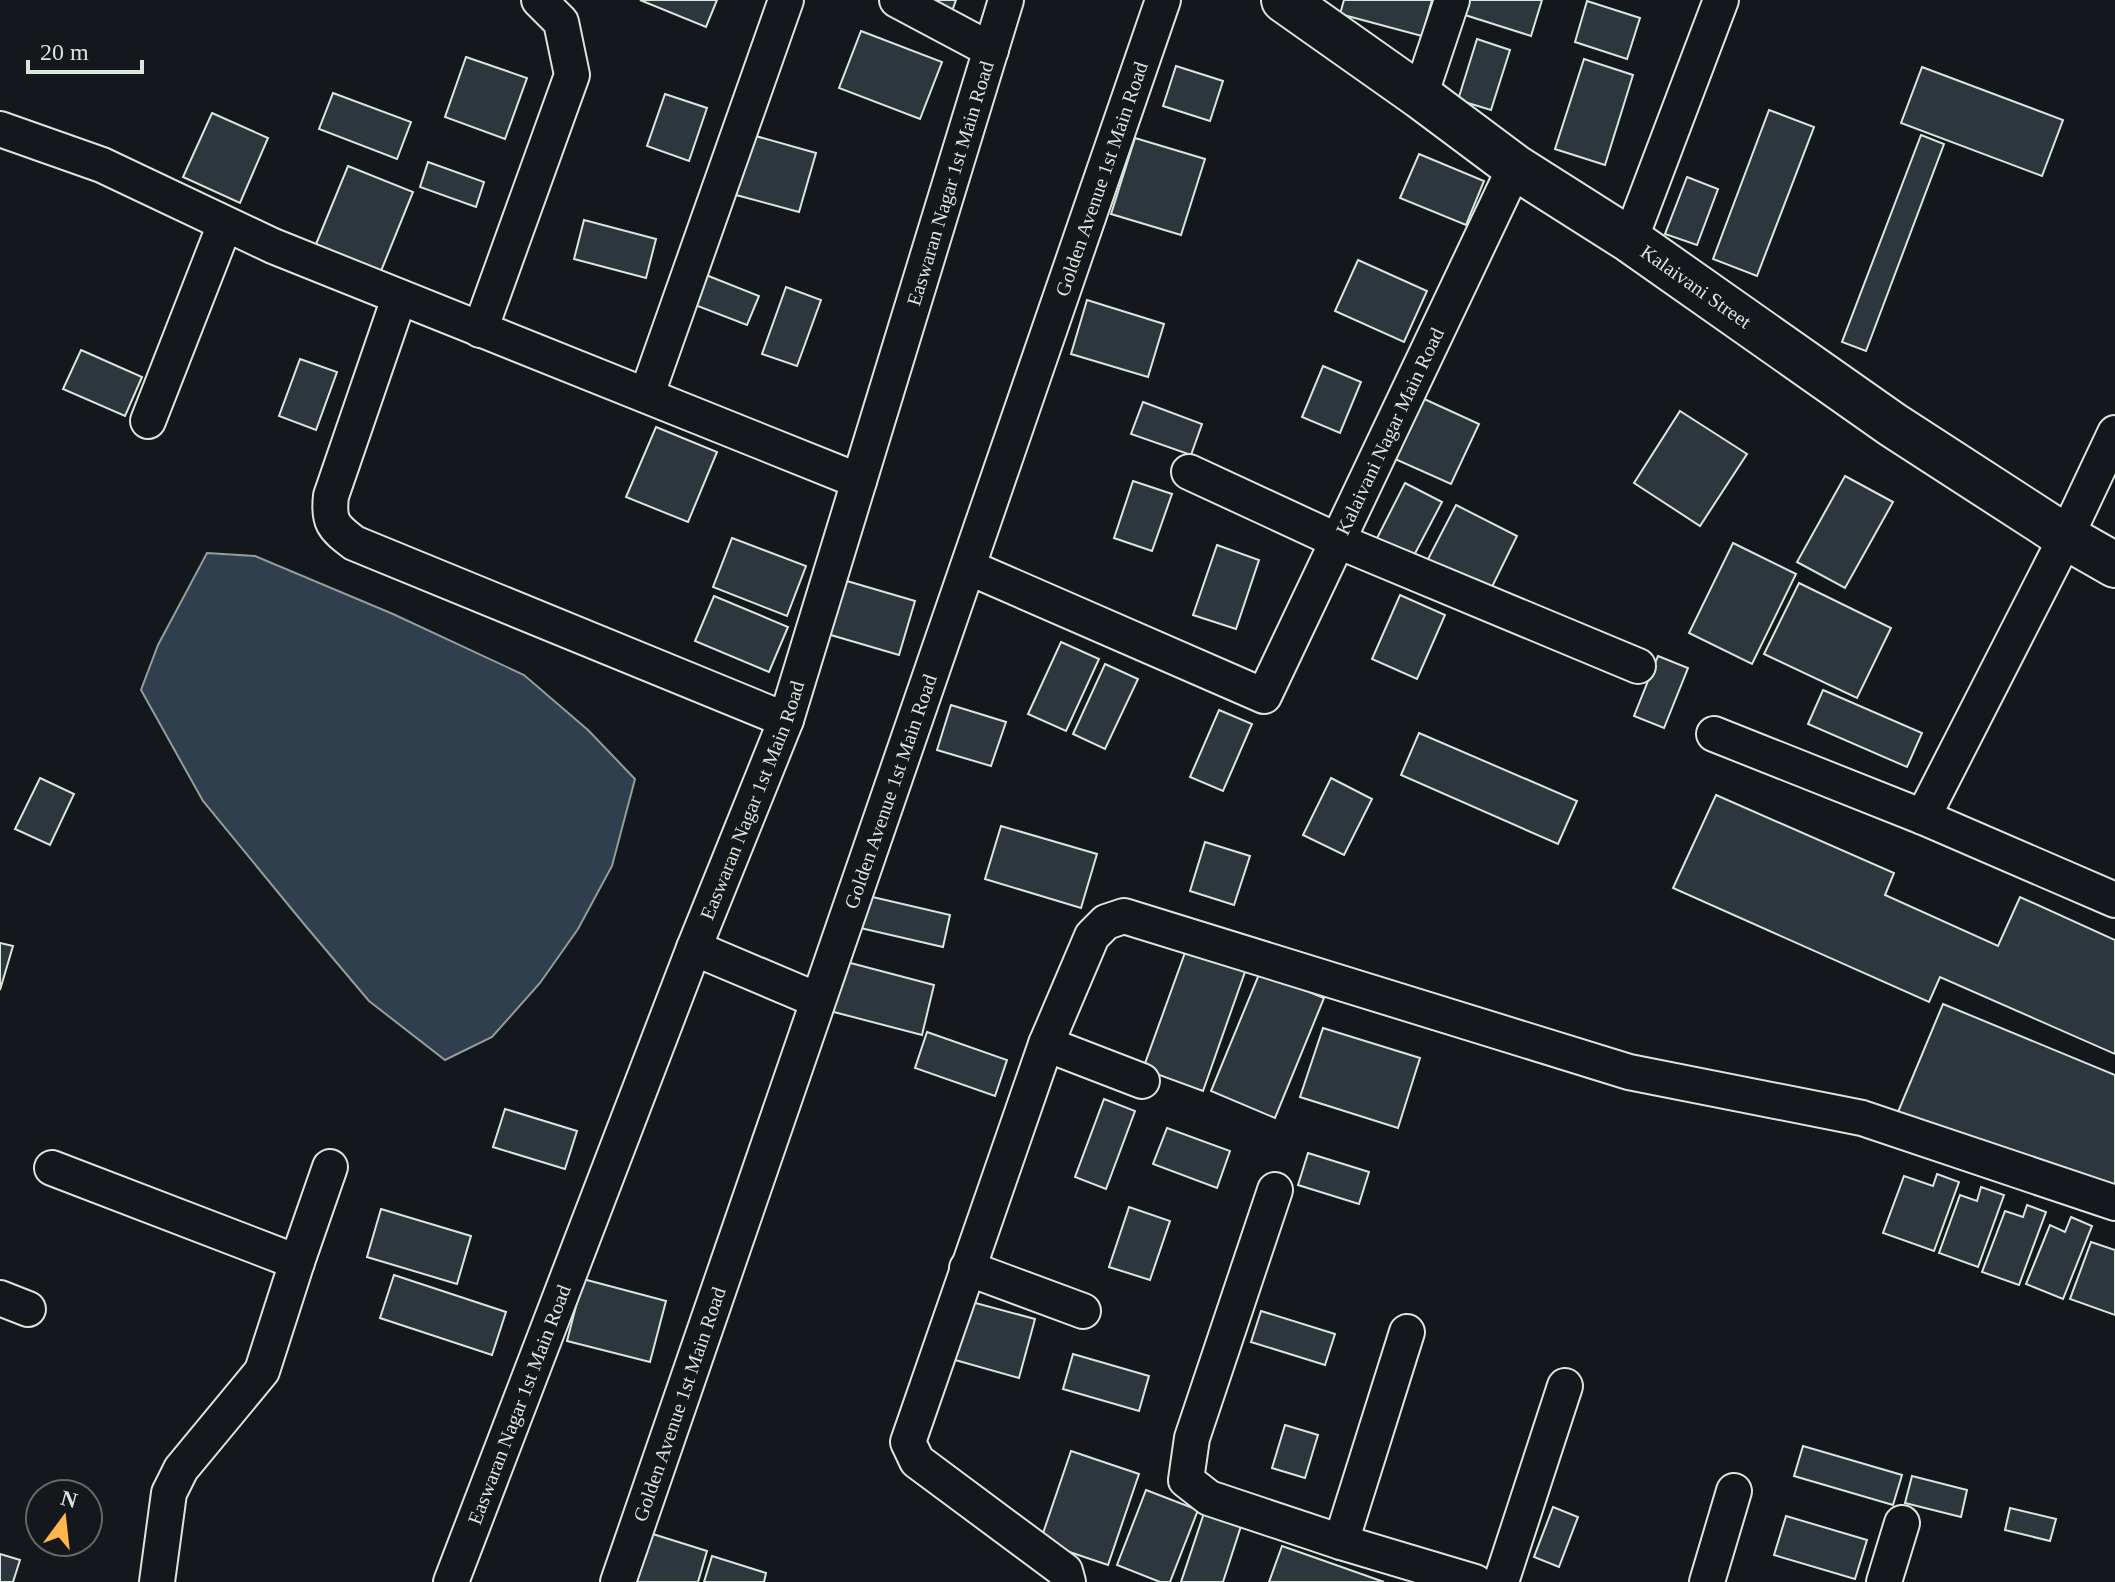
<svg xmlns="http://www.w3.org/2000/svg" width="2115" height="1582" font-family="'Times New Roman',serif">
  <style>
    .water { fill: #2f3f4d; stroke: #939e99; stroke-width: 2 }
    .building { fill: #2c363c; stroke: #d8e6dc; stroke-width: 2 }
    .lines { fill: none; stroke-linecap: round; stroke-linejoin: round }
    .street-casing { stroke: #d8e6dc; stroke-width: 38 }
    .secondary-casing { stroke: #d8e6dc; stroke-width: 48 }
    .street { stroke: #14181c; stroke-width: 34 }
    .secondary { stroke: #14181c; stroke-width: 44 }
    .labels { text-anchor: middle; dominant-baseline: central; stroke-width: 6; stroke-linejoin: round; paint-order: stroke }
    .street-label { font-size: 20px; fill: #d8e6dc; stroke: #14181c }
  </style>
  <rect width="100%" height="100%" fill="#14181c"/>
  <path class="water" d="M 207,553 L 255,556 L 393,614 L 524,675 L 588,730 L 635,779 L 612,866 L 578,929 L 540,983 L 492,1037 L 445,1060 L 369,1001 L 304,924 L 203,801 L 141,690 L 158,645 Z"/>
  <g class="building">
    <path d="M 640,0 L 717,0 L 706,27 Z"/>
    <path d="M 915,0 L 956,0 L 951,14 Z"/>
    <path d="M 1344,0 L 1432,0 L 1422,36 L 1340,14 Z"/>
    <path d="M 1469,0 L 1542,0 L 1531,36 L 1465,15 Z"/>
    <path d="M 1587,1 L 1640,18 L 1627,59 L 1575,42 Z"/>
    <path d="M 861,31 L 942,62 L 920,119 L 839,88 Z"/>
    <path d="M 1477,39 L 1510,50 L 1491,110 L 1458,100 Z"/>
    <path d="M 466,57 L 527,78 L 505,139 L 445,117 Z"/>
    <path d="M 1584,59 L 1633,75 L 1605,165 L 1555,149 Z"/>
    <path d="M 1176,66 L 1223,81 L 1210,121 L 1163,106 Z"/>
    <path d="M 1922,67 L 2063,120 L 2042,176 L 1901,123 Z"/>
    <path d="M 333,93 L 411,122 L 397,159 L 319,129 Z"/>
    <path d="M 665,94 L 707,108 L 689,161 L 647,146 Z"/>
    <path d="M 1769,110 L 1814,127 L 1757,276 L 1713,259 Z"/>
    <path d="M 212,113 L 268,138 L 240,203 L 183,177 Z"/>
    <path d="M 752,135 L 816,153 L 799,212 L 736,195 Z"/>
    <path d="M 1921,135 L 1944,144 L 1866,351 L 1842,342 Z"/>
    <path d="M 1135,138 L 1205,159 L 1181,235 L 1111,214 Z"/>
    <path d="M 1419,154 L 1484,181 L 1466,225 L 1400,198 Z"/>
    <path d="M 428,162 L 484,182 L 476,207 L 420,187 Z"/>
    <path d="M 348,166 L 413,192 L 379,276 L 314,249 Z"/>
    <path d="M 1687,177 L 1718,189 L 1697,245 L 1665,234 Z"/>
    <path d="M 584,220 L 656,239 L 646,278 L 574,259 Z"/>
    <path d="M 1358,260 L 1427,291 L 1404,342 L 1335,311 Z"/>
    <path d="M 706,275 L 759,296 L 747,325 L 695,305 Z"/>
    <path d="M 786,287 L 821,300 L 797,366 L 762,354 Z"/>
    <path d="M 1087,300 L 1164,324 L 1148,377 L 1071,354 Z"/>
    <path d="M 81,350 L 142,377 L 125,416 L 63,389 Z"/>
    <path d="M 300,359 L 337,372 L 316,430 L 279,416 Z"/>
    <path d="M 1323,366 L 1361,382 L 1340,433 L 1302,417 Z"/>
    <path d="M 1422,398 L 1479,424 L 1451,484 L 1395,459 Z"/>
    <path d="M 1143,402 L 1202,424 L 1191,455 L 1131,434 Z"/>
    <path d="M 1680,411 L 1747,454 L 1700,526 L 1634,483 Z"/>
    <path d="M 656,427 L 717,452 L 688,522 L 626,497 Z"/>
    <path d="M 1845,476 L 1893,502 L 1845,588 L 1797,562 Z"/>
    <path d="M 1133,481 L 1172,494 L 1152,551 L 1114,538 Z"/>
    <path d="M 1405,483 L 1442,502 L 1410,563 L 1374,544 Z"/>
    <path d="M 1456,505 L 1517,536 L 1488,595 L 1426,563 Z"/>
    <path d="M 732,538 L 806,566 L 787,616 L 713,587 Z"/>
    <path d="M 1733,543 L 1796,574 L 1752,664 L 1689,633 Z"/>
    <path d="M 1217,545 L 1259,560 L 1236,629 L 1193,615 Z"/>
    <path d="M 840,579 L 915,601 L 899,655 L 824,633 Z"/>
    <path d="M 1799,583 L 1891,628 L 1857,698 L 1764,654 Z"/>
    <path d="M 1400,595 L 1445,615 L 1417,679 L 1372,659 Z"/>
    <path d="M 714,596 L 788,627 L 769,672 L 695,641 Z"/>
    <path d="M 1061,642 L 1099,659 L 1066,731 L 1028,714 Z"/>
    <path d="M 1658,656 L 1688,668 L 1664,728 L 1634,716 Z"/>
    <path d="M 1105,664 L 1138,679 L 1105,749 L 1073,734 Z"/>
    <path d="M 1823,690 L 1922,733 L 1907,767 L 1808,724 Z"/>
    <path d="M 951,705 L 1006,722 L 991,766 L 937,750 Z"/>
    <path d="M 1219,710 L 1252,724 L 1223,791 L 1190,777 Z"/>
    <path d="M 1419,733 L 1577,801 L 1558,844 L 1401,775 Z"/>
    <path d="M 40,778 L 74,794 L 50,845 L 15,829 Z"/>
    <path d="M 1331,778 L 1372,799 L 1344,855 L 1303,835 Z"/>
    <path d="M 1716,795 L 1894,873 L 1885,895 L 1998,946 L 2020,897 L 2115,940 L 2115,1054 L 1940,977 L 1929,1002 L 1673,888 Z"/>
    <path d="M 1001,826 L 1097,854 L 1081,908 L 985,879 Z"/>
    <path d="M 1205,842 L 1250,856 L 1234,905 L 1190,891 Z"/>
    <path d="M 864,895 L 950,915 L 943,947 L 856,927 Z"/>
    <path d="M 0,943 L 13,946 L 0,990 Z"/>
    <path d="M 1187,947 L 1246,969 L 1203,1091 L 1143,1069 Z"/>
    <path d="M 843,961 L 934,985 L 922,1035 L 830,1011 Z"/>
    <path d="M 1260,972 L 1324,998 L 1275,1118 L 1211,1091 Z"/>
    <path d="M 1943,1004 L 2115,1075 L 2115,1201 L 1898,1112 Z"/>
    <path d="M 1323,1028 L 1420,1058 L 1398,1128 L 1300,1097 Z"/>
    <path d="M 927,1032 L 1007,1060 L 995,1096 L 915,1068 Z"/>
    <path d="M 1104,1099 L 1135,1111 L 1106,1189 L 1075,1177 Z"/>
    <path d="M 505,1109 L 577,1131 L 565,1169 L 493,1147 Z"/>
    <path d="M 1167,1128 L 1230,1151 L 1217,1188 L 1153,1164 Z"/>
    <path d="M 1308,1153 L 1369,1172 L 1359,1204 L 1298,1185 Z"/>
    <path d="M 1937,1174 L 1959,1182 L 1934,1251 L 1883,1233 L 1904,1176 L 1933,1186 Z"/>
    <path d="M 1981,1187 L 2004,1195 L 1978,1267 L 1939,1253 L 1960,1195 L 1977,1201 Z"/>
    <path d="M 2027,1205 L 2046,1212 L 2019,1285 L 1982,1272 L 2005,1211 L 2023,1217 Z"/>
    <path d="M 1129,1207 L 1170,1221 L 1150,1280 L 1109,1267 Z"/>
    <path d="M 381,1209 L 471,1236 L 457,1284 L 367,1257 Z"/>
    <path d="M 2071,1217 L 2092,1226 L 2063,1299 L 2026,1284 L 2050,1225 L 2065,1232 Z"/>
    <path d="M 2091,1242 L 2115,1250 L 2115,1315 L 2070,1299 Z"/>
    <path d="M 394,1275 L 506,1312 L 492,1355 L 380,1318 Z"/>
    <path d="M 583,1279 L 666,1301 L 650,1362 L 567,1341 Z"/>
    <path d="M 957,1298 L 1035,1319 L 1019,1378 L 941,1356 Z"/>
    <path d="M 1261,1311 L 1335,1334 L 1325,1365 L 1251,1342 Z"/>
    <path d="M 1073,1354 L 1149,1376 L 1139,1411 L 1063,1389 Z"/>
    <path d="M 1285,1425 L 1318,1435 L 1305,1478 L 1272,1468 Z"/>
    <path d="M 1803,1446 L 1902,1475 L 1893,1505 L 1794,1476 Z"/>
    <path d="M 1071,1451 L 1139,1474 L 1108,1565 L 1040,1542 Z"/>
    <path d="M 1912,1476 L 1967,1490 L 1961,1517 L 1905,1503 Z"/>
    <path d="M 1146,1490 L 1198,1510 L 1170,1582 L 1160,1582 L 1117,1565 Z"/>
    <path d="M 1553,1507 L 1578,1517 L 1559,1567 L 1534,1557 Z"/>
    <path d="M 2010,1508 L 2056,1519 L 2050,1541 L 2005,1530 Z"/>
    <path d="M 1204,1513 L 1241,1526 L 1223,1582 L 1181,1582 Z"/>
    <path d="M 1786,1516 L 1867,1540 L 1855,1579 L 1774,1555 Z"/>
    <path d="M 640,1530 L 707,1551 L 698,1582 L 623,1582 Z"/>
    <path d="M 1282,1546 L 1384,1582 L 1269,1582 Z"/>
    <path d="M 0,1554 L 20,1560 L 13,1582 L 0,1582 Z"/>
    <path d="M 712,1556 L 766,1573 L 764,1582 L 704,1582 Z"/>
  </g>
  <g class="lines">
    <defs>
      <g id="street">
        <path d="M 897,0 L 991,50"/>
        <path d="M 1420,96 L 1452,0"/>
        <path d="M 0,129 L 102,165 L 273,246 L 859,481"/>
        <path d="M 1630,240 L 1721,0"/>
        <path d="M 399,298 L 331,496 C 328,522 333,527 354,543 L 786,720"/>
        <path d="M 480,330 L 572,75 L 561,22 L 539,0"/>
        <path d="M 647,394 L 786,0"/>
        <path d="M 148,421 L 225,224"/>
        <path d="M 1189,472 L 1338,541 L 1638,666"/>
        <path id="s1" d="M 968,567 L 1264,696 L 1515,167"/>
        <path d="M 1714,734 L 1923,817 L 2115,900"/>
        <path d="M 1923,817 L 2066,537 L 2115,433"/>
        <path d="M 694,948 L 817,1000"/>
        <path d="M 1046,1044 L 1142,1081"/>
        <path d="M 52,1168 L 297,1262 L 262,1371 L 181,1469 L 169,1493 L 157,1582"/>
        <path d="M 1275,1190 L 1192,1438 L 1186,1480 L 1209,1498 L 1341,1542 L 1475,1582"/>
        <path d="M 297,1262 L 330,1167"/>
        <path d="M 967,1268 L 1083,1311"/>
        <path d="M 0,1298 L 28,1309"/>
        <path d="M 1341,1542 L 1407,1332"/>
        <path id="s2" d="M 451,1582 L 694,948 L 786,720 L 1006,0"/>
        <path id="s3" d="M 618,1582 L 1163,0"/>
        <path d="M 1068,1582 L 1065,1571 L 917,1461 L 908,1442 L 1046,1044 L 1092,936 L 1106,922 L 1124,916 L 1629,1072 L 1862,1118 L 2115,1203"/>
        <path d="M 1501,1582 L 1565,1386"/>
        <path d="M 1707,1582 L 1734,1491"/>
        <path d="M 1884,1582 L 1902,1523"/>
      </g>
      <g id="secondary">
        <path id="s4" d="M 1284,0 L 1420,96 L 1515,167 L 1630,240 L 1893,425 L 2066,537 L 2115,565"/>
      </g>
    </defs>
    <use href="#street" class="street-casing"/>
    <use href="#secondary" class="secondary-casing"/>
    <use href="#street" class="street"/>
    <use href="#secondary" class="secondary"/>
  </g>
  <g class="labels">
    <g class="street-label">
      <text stroke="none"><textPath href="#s3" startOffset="1484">Golden Avenue 1st Main Road</textPath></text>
      <text stroke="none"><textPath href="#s2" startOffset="1486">Easwaran Nagar 1st Main Road</textPath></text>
      <text stroke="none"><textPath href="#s4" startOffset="502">Kalaivani Street</textPath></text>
      <text stroke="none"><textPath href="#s1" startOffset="616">Kalaivani Nagar Main Road</textPath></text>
      <text stroke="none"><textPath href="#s3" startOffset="836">Golden Avenue 1st Main Road</textPath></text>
      <text stroke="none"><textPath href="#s2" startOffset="838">Easwaran Nagar 1st Main Road</textPath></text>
      <text stroke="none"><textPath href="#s2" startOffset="190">Easwaran Nagar 1st Main Road</textPath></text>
      <text stroke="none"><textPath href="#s3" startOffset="188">Golden Avenue 1st Main Road</textPath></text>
    </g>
  </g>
  <g transform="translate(64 1518) rotate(15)"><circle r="38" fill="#14181c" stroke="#626a69" stroke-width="2"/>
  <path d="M0-6L14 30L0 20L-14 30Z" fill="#ffb74d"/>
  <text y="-12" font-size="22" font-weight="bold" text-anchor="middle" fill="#d8e6dc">N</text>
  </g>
  <path d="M28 60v12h114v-12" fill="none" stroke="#d8e6dc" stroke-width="4"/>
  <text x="40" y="60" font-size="24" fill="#d8e6dc" stroke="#14181c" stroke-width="6" paint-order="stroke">20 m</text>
</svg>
